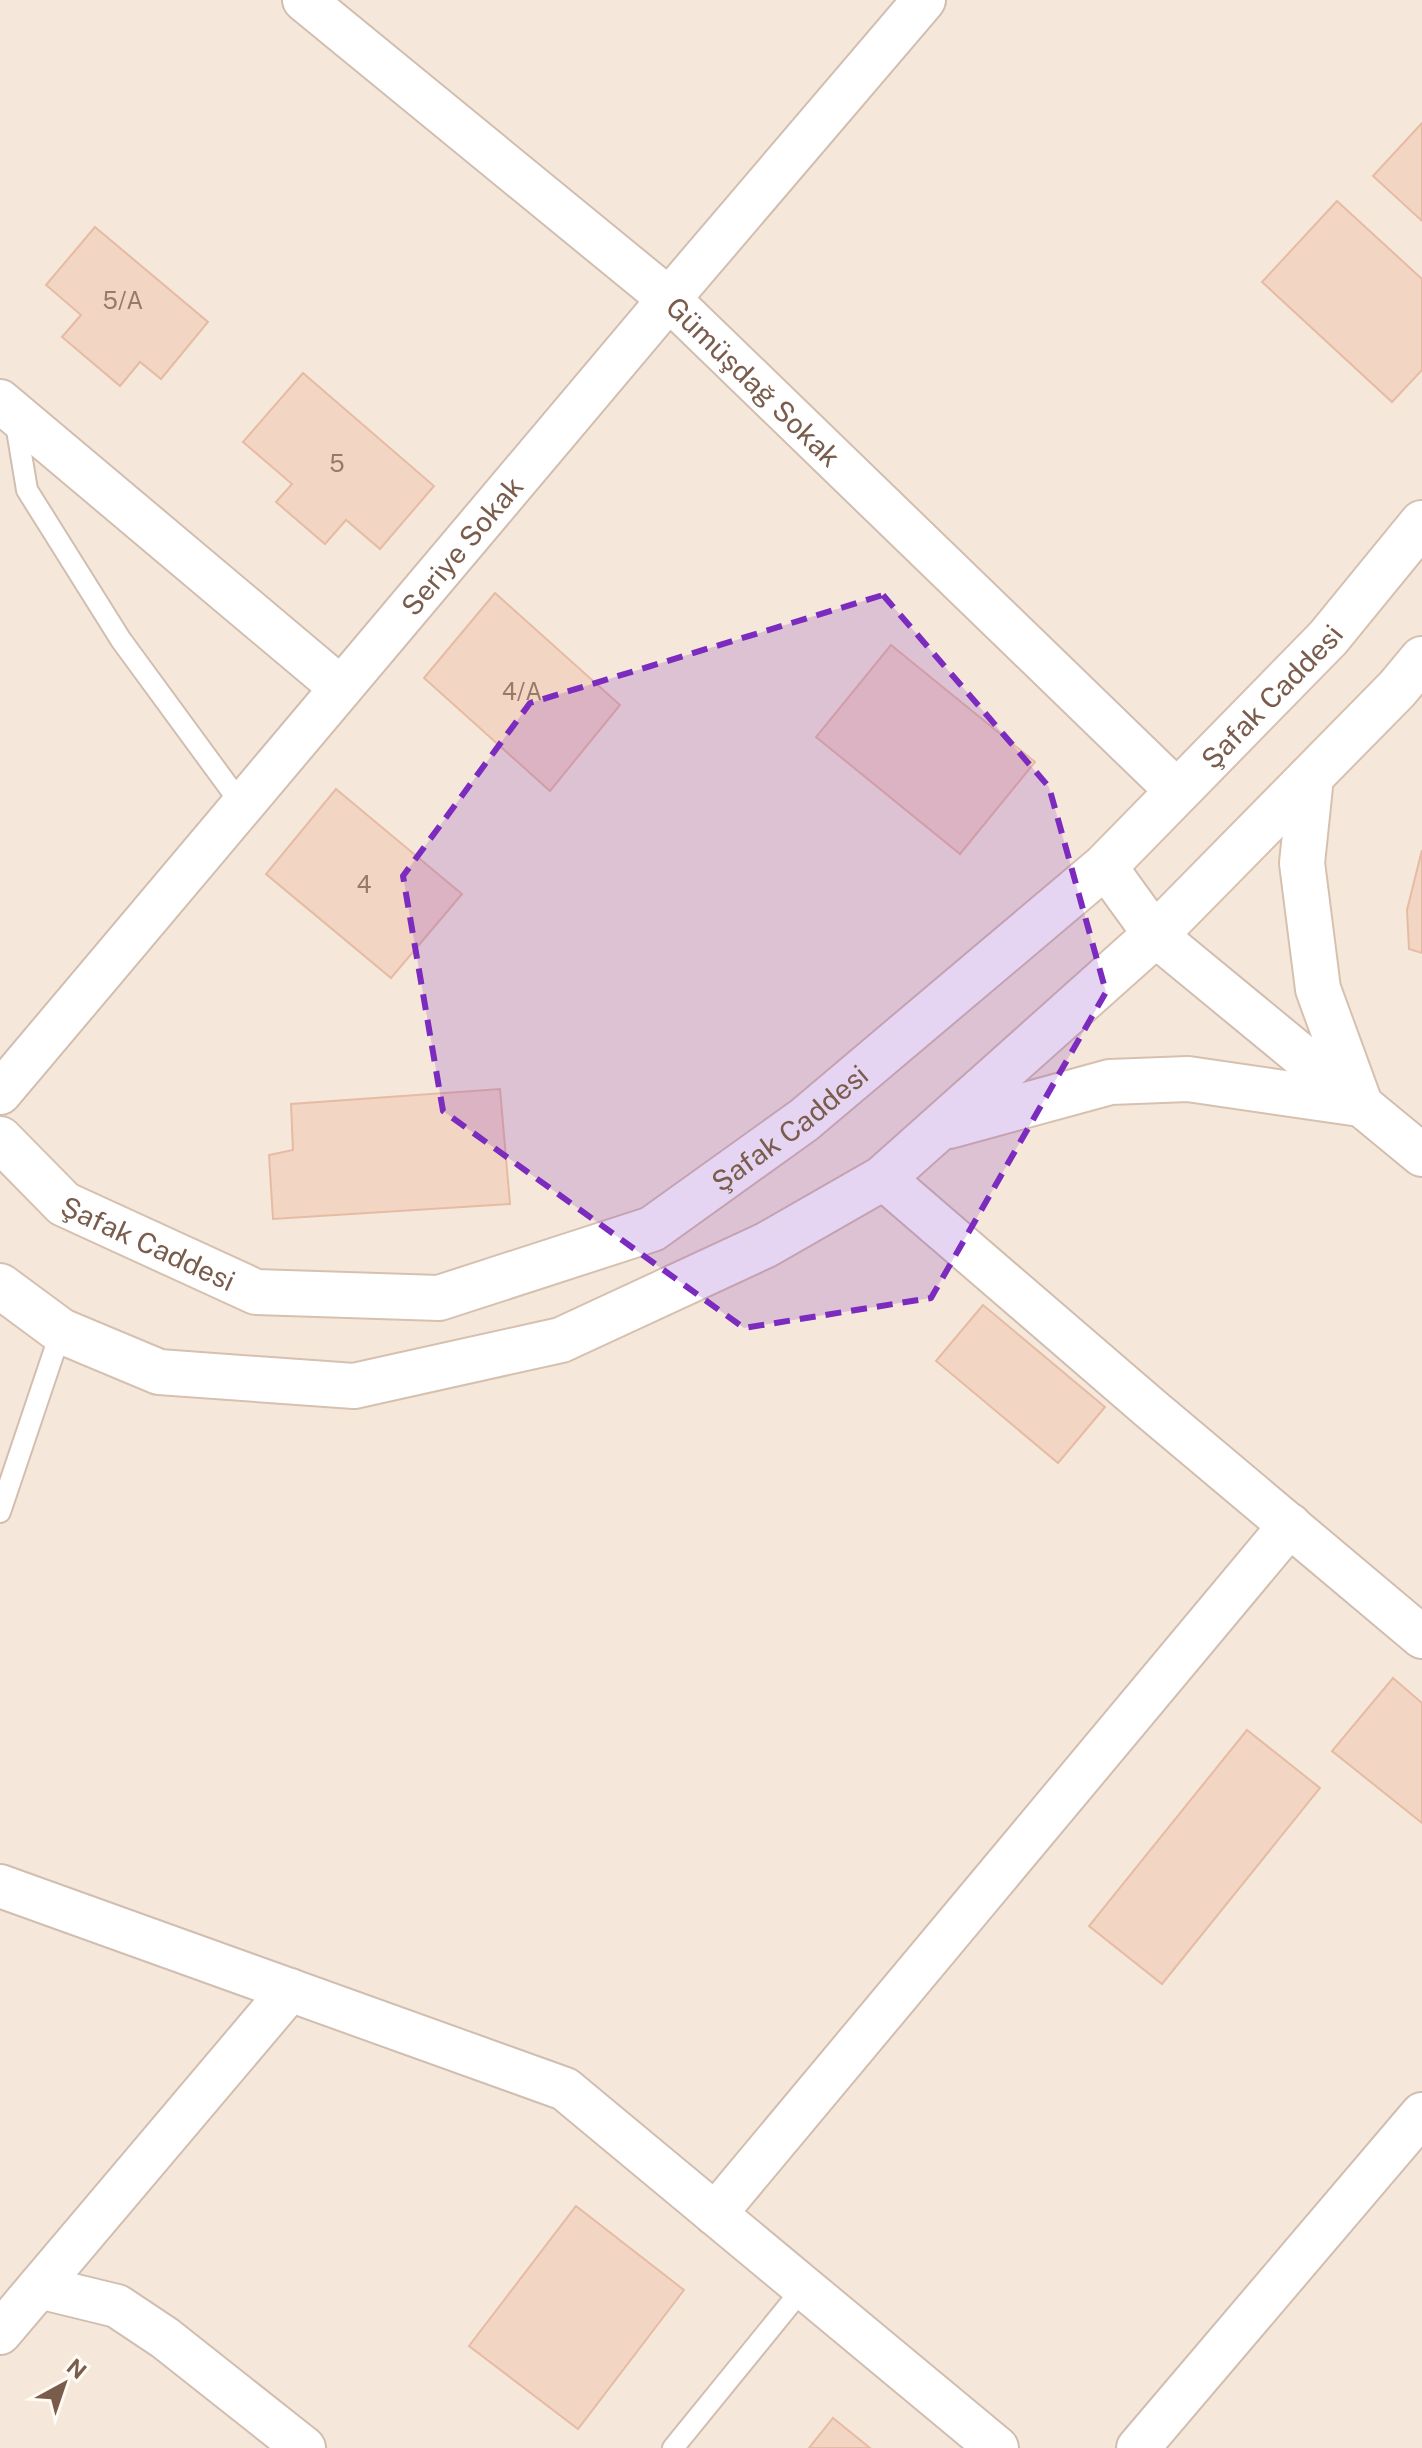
<svg xmlns="http://www.w3.org/2000/svg" width="1422" height="2448" font-family="'Public Sans',sans-serif">
  <style>
    .residential { fill: #f5e8da }
    .building { fill: #f3d5c3; stroke: #e6bba3; stroke-width: 2 }
    .lines { fill: none; stroke-linecap: round; stroke-linejoin: round }
    .service-casing { stroke: #d1beb0; stroke-width: 24 }
    .minor-casing { stroke: #d1beb0; stroke-width: 46 }
    .secondary-casing { stroke: #d6c0b0; stroke-width: 48 }
    .service { stroke: #fff; stroke-width: 20 }
    .minor { stroke: #fff; stroke-width: 42 }
    .secondary { stroke: #fff; stroke-width: 44 }
    .marked { fill: #7b2cbf; fill-opacity: 0.2; stroke: #7b2cbf; stroke-width: 6; stroke-dasharray: 16 10; stroke-linejoin: round }
    .labels { text-anchor: middle; dominant-baseline: central; stroke-width: 6; stroke-linejoin: round; paint-order: stroke }
    .number-label { font-size: 24px; fill: #987a6a }
    .street-label { font-size: 28px; fill: #7a5c4d; stroke: #fffaf3 }
  </style>
  <rect width="100%" height="100%" fill="#fdf6ec"/>
  <rect class="residential" x="0" y="0" width="1422" height="2448"/>
  <g class="building">
    <path d="M 1422,123 L 1422,221 L 1373,176 Z"/>
    <path d="M 1337,201 L 1422,279 L 1422,370 L 1392,402 L 1262,282 Z"/>
    <path d="M 95,227 L 208,322 L 161,379 L 140,362 L 120,386 L 62,337 L 81,315 L 46,285 Z"/>
    <path d="M 303,373 L 434,486 L 380,549 L 346,520 L 325,544 L 276,502 L 292,484 L 243,442 Z"/>
    <path d="M 495,593 L 620,705 L 550,791 L 424,678 Z"/>
    <path d="M 891,645 L 1035,762 L 960,854 L 816,737 Z"/>
    <path d="M 336,789 L 462,894 L 391,978 L 266,874 Z"/>
    <path d="M 1422,850 L 1422,953 L 1409,949 L 1407,910 Z"/>
    <path d="M 500,1089 L 510,1204 L 273,1219 L 269,1155 L 293,1150 L 291,1104 Z"/>
    <path d="M 983,1305 L 1105,1407 L 1058,1463 L 936,1361 Z"/>
    <path d="M 1393,1678 L 1422,1703 L 1422,1823 L 1332,1751 Z"/>
    <path d="M 1247,1730 L 1320,1788 L 1162,1984 L 1089,1926 Z"/>
    <path d="M 576,2206 L 684,2290 L 578,2429 L 469,2346 Z"/>
    <path d="M 833,2418 L 870,2448 L 809,2448 Z"/>
  </g>
  <g class="lines">
    <defs>
      <g id="service">
        <path d="M 15,418 L 27,490 L 121,640 L 242,805"/>
        <path d="M 0,1512 L 61,1331"/>
        <path d="M 673,2448 L 804,2287"/>
      </g>
      <g id="minor">
        <path id="s1" d="M 304,0 L 669,299 L 1178,792"/>
        <path d="M 0,401 L 341,688"/>
        <path d="M 1105,866 L 1155,935 L 1422,1155"/>
        <path id="s2" d="M 0,1093 L 669,299 L 924,0"/>
        <path d="M 883,1178 L 1151,1409 L 1422,1637"/>
        <path d="M 0,1886 L 565,2089 L 997,2448"/>
        <path d="M 715,2214 L 1290,1525"/>
        <path d="M 39,2287 L 117,2306 L 165,2338 L 304,2448"/>
        <path d="M 0,2333 L 290,1990"/>
        <path d="M 1138,2448 L 1422,2114"/>
      </g>
      <g id="secondary">
        <path d="M 949,1126 L 1110,1082 L 1188,1079 L 1360,1104 L 1318,989 L 1302,863 L 1311,777"/>
        <path id="s3" d="M 0,1139 L 64,1204 L 256,1292 L 439,1298 L 652,1229 L 804,1120 L 1105,866 L 1328,638 L 1422,523"/>
        <path d="M 0,1286 L 61,1331 L 159,1372 L 354,1386 L 561,1340 L 766,1245 L 883,1178 L 1155,935 L 1397,689 L 1422,659"/>
      </g>
    </defs>
    <use href="#service" class="service-casing"/>
    <use href="#minor" class="minor-casing"/>
    <use href="#secondary" class="secondary-casing"/>
    <use href="#service" class="service"/>
    <use href="#minor" class="minor"/>
    <use href="#secondary" class="secondary"/>
  </g>
  <path class="marked" d="M 883,595 L 1049,787 L 1106,992 L 931,1298 L 744,1328 L 443,1111 L 403,876 L 530,703 Z"/>
  <g class="labels">
    <g class="number-label">
      <text x="123" y="300">5/A</text>
      <text x="337" y="463">5</text>
      <text x="522" y="691">4/A</text>
      <text x="364" y="884">4</text>
    </g>
    <g class="street-label">
      <text stroke="none"><textPath href="#s1" startOffset="590">Gümüşdağ Sokak</textPath></text>
      <text stroke="none"><textPath href="#s2" startOffset="716">Seriye Sokak</textPath></text>
      <text stroke="none"><textPath href="#s3" startOffset="1528">Şafak Caddesi</textPath></text>
      <text stroke="none"><textPath href="#s3" startOffset="880">Şafak Caddesi</textPath></text>
      <text stroke="none"><textPath href="#s3" startOffset="184">Şafak Caddesi</textPath></text>
    </g>
  </g>
  <g transform="translate(64 2384) rotate(40)" stroke="#fffaf3" stroke-width="6" paint-order="stroke">
  <path d="M0-6L14 30L0 20L-14 30Z" fill="#7a5c4d"/>
  <text y="-12" font-size="22" font-weight="bold" text-anchor="middle" fill="#7a5c4d">N</text>
  </g>
</svg>
